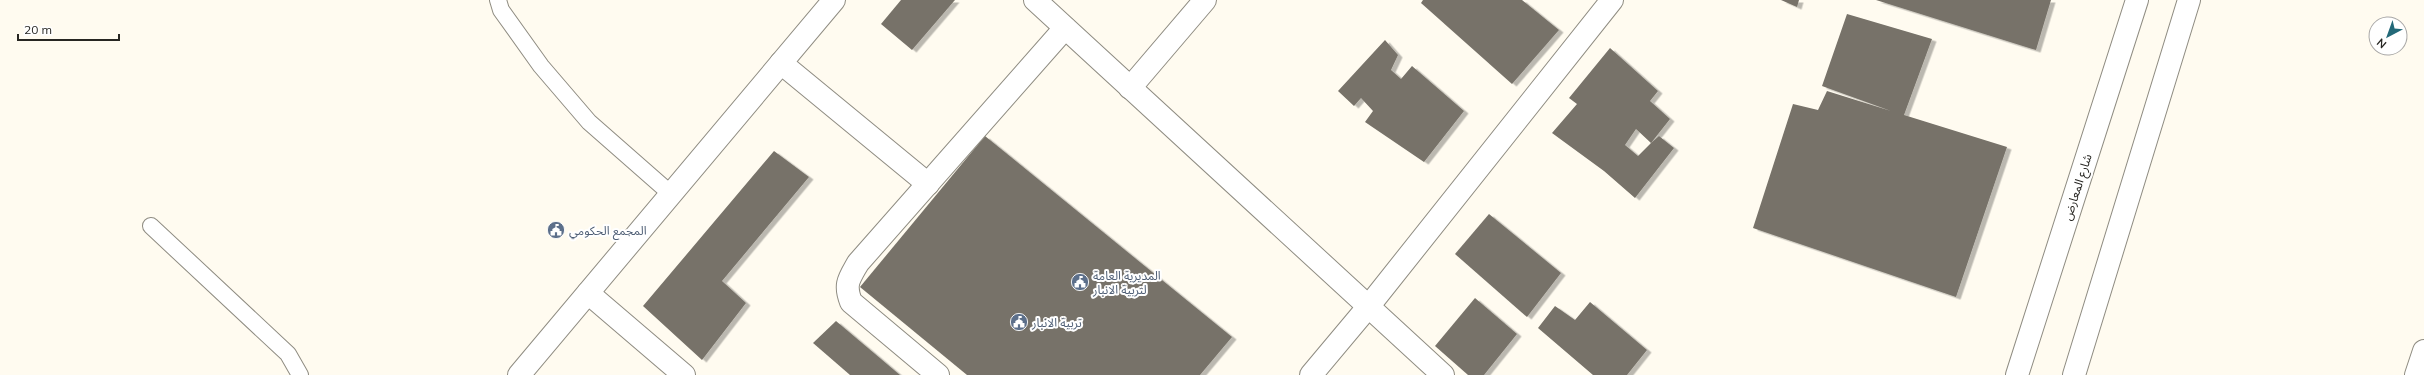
<svg xmlns="http://www.w3.org/2000/svg" width="2424" height="375" font-family="Mulish,'Noto Sans Arabic',sans-serif">
  <style>
    .building { fill: #777269; fill-rule: evenodd; filter: url(#shadow) }
    .lines { fill: none; stroke-linecap: round; stroke-linejoin: round }
    .lane-casing { stroke: #8f8c82; stroke-width: 18 }
    .street-casing { stroke: #8f8c82; stroke-width: 24 }
    .secondary-casing { stroke: #8f8c82; stroke-width: 24 }
    .lane { stroke: #fff; stroke-width: 16 }
    .street { stroke: #fff; stroke-width: 22 }
    .secondary { stroke: #fff; stroke-width: 22 }
    .labels { text-anchor: middle; dominant-baseline: central; stroke-width: 4; stroke-linejoin: round; paint-order: stroke }
    .street-label { font-size: 12px; fill: #272622; stroke: #fff }
    .service-label { font-size: 12px; fill: #4e5e75; stroke: #fff; text-anchor: start }
  </style>
  <defs>
    <filter id="shadow"><feDropShadow dx="4.5" dy="2.5" stdDeviation="0" flood-color="#0004"/></filter>
  </defs>
  <rect width="100%" height="100%" fill="#fffbf0"/>
  <g class="building">
    <path d="M 901,0 L 955,0 L 912,50 L 881,24 Z"/>
    <path d="M 1423,0 L 1522,0 L 1559,30 L 1512,84 L 1421,3 Z"/>
    <path d="M 1781,0 L 1799,0 L 1797,7 Z"/>
    <path d="M 1876,0 L 2051,0 L 2036,50 Z"/>
    <path d="M 1847,14 L 1932,39 L 1904,115 L 2007,147 L 1956,297 L 1753,228 L 1793,104 L 1818,110 L 1827,91 L 1891,111 L 1822,86 Z"/>
    <path d="M 1385,40 L 1398,55 L 1391,70 L 1401,79 L 1412,66 L 1464,111 L 1424,162 L 1365,122 L 1373,111 L 1361,98 L 1354,106 L 1338,91 Z"/>
    <path d="M 1610,48 L 1658,91 L 1650,101 L 1670,119 L 1651,143 L 1659,136 L 1674,148 L 1635,198 L 1604,171 L 1552,133 L 1577,104 L 1569,98 ZM 1636,129 L 1651,143 L 1638,156 L 1625,145 Z"/>
    <path d="M 985,136 L 1232,337 L 1200,375 L 967,375 L 860,287 Z"/>
    <path d="M 774,151 L 809,177 L 722,281 L 746,303 L 702,360 L 643,306 Z"/>
    <path d="M 1489,214 L 1561,273 L 1527,317 L 1455,254 Z"/>
    <path d="M 1475,298 L 1517,334 L 1484,375 L 1468,375 L 1435,346 Z"/>
    <path d="M 1590,302 L 1647,350 L 1627,375 L 1593,375 L 1538,328 L 1555,306 L 1575,320 Z"/>
    <path d="M 836,321 L 900,375 L 850,375 L 813,343 Z"/>
  </g>
  <g class="lines">
    <defs>
      <g id="lane">
        <path d="M 498,0 L 501,10 L 541,66 L 589,122 L 671,194"/>
        <path d="M 151,226 L 288,354 L 300,375"/>
      </g>
      <g id="street">
        <path d="M 1035,0 L 1443,375"/>
        <path d="M 781,63 L 928,184"/>
        <path d="M 1130,88 L 1205,0"/>
        <path d="M 588,293 L 684,375"/>
        <path d="M 519,375 L 834,0"/>
        <path d="M 938,375 L 851,302 C 844,284 849,279 858,263 L 1065,28"/>
        <path d="M 1311,375 L 1368,307 L 1612,0"/>
        <path d="M 2416,375 L 2424,351"/>
      </g>
      <g id="secondary">
        <path d="M 2017,375 L 2137,0"/>
        <path d="M 2074,375 L 2189,0"/>
      </g>
    </defs>
    <use href="#lane" class="lane-casing"/>
    <use href="#street" class="street-casing"/>
    <use href="#secondary" class="secondary-casing"/>
    <use href="#lane" class="lane"/>
    <use href="#street" class="street"/>
    <use href="#secondary" class="secondary"/>
  </g>
  <defs>
    <symbol id="civic-disc" viewBox="-11 -11 22 22"><circle r="9.5" fill="#5c6f8a" stroke="#fff"/><path d="M-.6-6.5H3V-4.5H.6V-3L4-1V1h2V6H-6V1h2V-1L-.6-3ZM-1.2 2.5V6h2.4V2.5Z" fill="#fff"/></symbol>
  </defs>
  <g fill-rule="evenodd">
    <use href="#civic-disc" x="546" y="220" width="20" height="20"/>
    <use href="#civic-disc" x="1070" y="272" width="20" height="20"/>
    <use href="#civic-disc" x="1009" y="312" width="20" height="20"/>
  </g>
  <g class="labels">
    <g class="street-label">
      <text transform="translate(2077 187) rotate(-72)">شارع المعارض</text>
    </g>
    <g class="service-label">
      <text x="569" y="230">المجمع الحكومي</text>
      <text x="1093" y="275">المديرية العامة<tspan x="1093" dy="14">لتربية الانبار</tspan></text>
      <text x="1032" y="322">تربية الانبار</text>
    </g>
  </g>
  <g transform="translate(2388 36) rotate(221)"><circle r="19" fill="#ffffff" stroke="#a9a8a7"/>
  <path d="M0-3L7 15L0 10L-7 15Z" fill="#236978"/>
  <text y="-6" font-size="11" font-weight="bold" text-anchor="middle" fill="#272622">N</text>
  </g>
  <path d="M18 34v6h101v-6" fill="none" stroke="#272622" stroke-width="2"/>
  <text x="24" y="34" font-size="12" fill="#272622" stroke="#ffffff" stroke-width="3" paint-order="stroke">20 m</text>
</svg>
